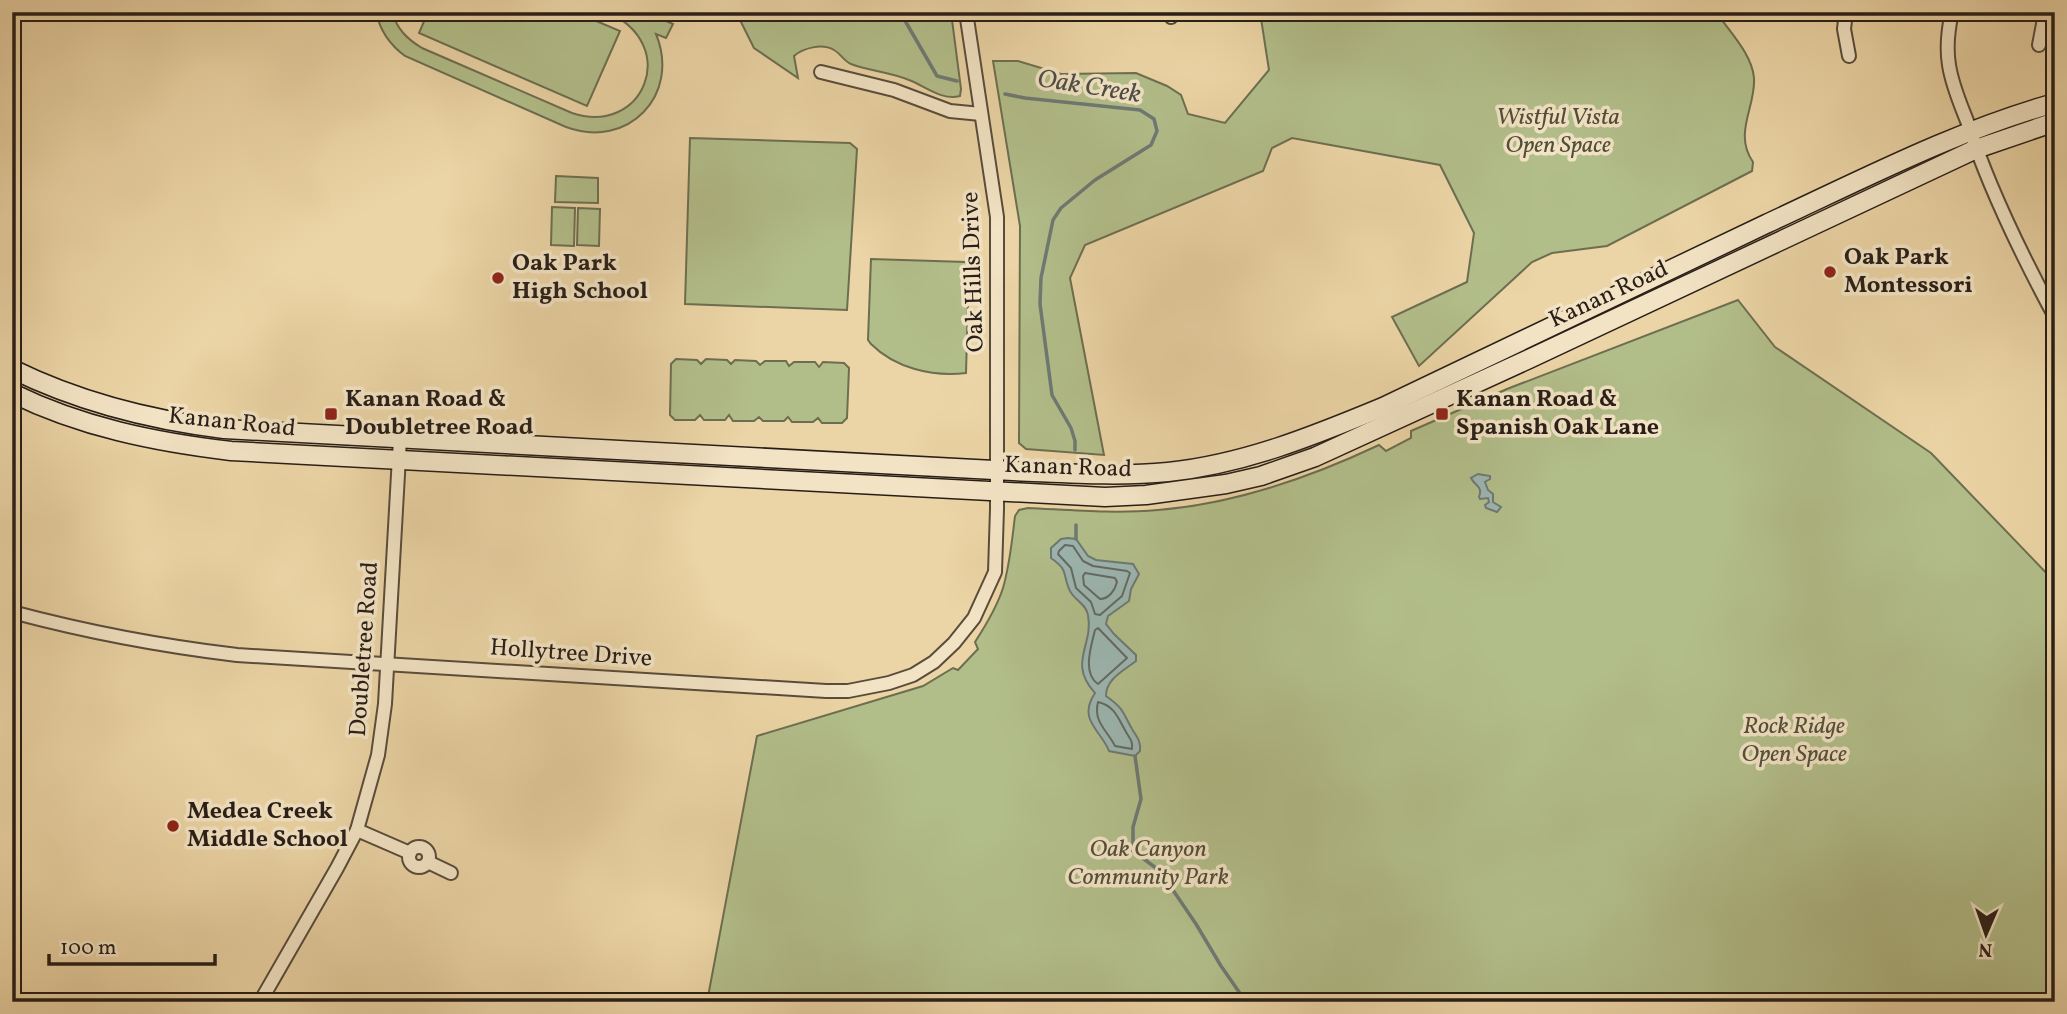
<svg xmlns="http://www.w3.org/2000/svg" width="2067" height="1014" font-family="Vollkorn,serif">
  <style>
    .green { fill: #b2be8a; stroke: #6d6e51; stroke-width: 2 }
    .water { fill: #9cb6b1; stroke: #6e7974; stroke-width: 2 }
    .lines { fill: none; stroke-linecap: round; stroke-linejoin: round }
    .shore { stroke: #626a64; stroke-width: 2 }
    .stream { stroke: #6e7974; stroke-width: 3.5 }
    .minor-casing { stroke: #594c3b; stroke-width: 16 }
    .secondary-casing { stroke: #281e18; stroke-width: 21 }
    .minor { stroke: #f2e3c4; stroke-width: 12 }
    .secondary { stroke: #f2e3c4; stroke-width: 18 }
    .poi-dot { fill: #8f2418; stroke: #f2e3c4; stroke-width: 2.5 }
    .labels { text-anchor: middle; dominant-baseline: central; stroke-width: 7; stroke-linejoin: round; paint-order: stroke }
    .park-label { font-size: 24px; font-style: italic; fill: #514e3a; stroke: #f2e3c4 }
    .poi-label { font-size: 24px; font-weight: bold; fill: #281e18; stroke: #f2e3c4; text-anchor: start }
    .street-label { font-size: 24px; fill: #281e18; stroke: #f2e3c4 }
    .water-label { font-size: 26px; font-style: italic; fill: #4b4c46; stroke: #f2e3c4 }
  </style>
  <rect width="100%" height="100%" fill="#ebd4a5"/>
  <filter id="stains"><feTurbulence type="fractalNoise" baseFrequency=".00286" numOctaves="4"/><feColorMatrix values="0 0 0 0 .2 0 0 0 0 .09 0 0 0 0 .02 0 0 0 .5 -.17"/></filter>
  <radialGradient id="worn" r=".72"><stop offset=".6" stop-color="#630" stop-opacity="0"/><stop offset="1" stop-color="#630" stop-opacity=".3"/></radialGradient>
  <g class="green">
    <path d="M 376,12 L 392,12 C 397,29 407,39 422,48 L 572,113 C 643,137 682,45 607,12 L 646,12 L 673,24 L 666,38 L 656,34 C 681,95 628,150 566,127 L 405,56 C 390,45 380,31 376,12 Z"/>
    <path d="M 428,12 L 575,12 L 620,31 L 587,106 L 419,33 Z"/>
    <path d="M 736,12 L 951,12 L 961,89 L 960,96 C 942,101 925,86 909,80 C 890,72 869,71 851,64 C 844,61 841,54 834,50 C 822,43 803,48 794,56 L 798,78 L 754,48 Z"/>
    <path d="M 1260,12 L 1716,12 C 1729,31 1752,54 1754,78 C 1756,107 1733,133 1753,162 L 1752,171 L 1607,246 L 1552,253 L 1532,262 L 1419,366 L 1392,317 L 1467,282 L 1474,233 L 1440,165 L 1292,138 L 1272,148 L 1263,171 L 1085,245 L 1070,278 L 1104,455 L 1026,449 L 1019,443 L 1020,226 L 993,61 L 1018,61 L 1061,74 L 1136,73 L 1167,86 L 1181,95 L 1188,114 L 1225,123 L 1269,70 Z"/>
    <path d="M 690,138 L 850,143 L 857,149 L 847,310 L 685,304 Z"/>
    <path d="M 556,176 L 598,178 L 598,203 L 555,202 Z"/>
    <path d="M 552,207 L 575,208 L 574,246 L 551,245 Z"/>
    <path d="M 578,208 L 600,209 L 599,246 L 577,245 Z"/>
    <path d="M 871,259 L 966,262 L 969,266 L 966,373 C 932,377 895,368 871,344 L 868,340 Z"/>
    <path d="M 1738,300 L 1775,347 L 1931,453 L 2055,582 L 2055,1002 L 707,1002 L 757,736 L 923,686 L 953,668 L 958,670 L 978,649 L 975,642 C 986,625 997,607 1003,588 C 1010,564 1012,540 1015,516 L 1019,510 L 1028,508 C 1071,510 1114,514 1158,510 C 1235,504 1309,478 1379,445 L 1386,451 L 1411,438 L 1411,431 L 1507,389 Z"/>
    <path d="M 676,359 L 697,360 L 701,364 L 706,359 L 727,360 L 731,364 L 735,360 L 756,361 L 760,365 L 765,361 L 786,361 L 789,366 L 794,362 L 815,362 L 819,367 L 823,362 L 844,363 L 849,368 L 847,418 L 842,423 L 822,423 L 818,418 L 813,422 L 792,422 L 788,417 L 784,421 L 763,421 L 759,417 L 754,421 L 733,421 L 729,415 L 725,420 L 704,420 L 700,415 L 695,420 L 675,420 L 670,415 L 671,364 Z"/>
  </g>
  <g class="water">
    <path d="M 1478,474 L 1490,476 L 1490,479 L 1485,482 L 1488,490 L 1493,494 L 1493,502 L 1501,507 L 1497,512 L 1486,508 L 1485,505 L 1489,502 L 1488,498 L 1480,499 L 1479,497 C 1483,486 1475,486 1471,478 Z"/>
    <path d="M 1068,538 L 1076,539 L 1088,556 L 1096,560 L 1133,564 L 1139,574 L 1131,589 L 1129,601 L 1108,616 L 1106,624 L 1114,634 L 1136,655 L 1136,661 C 1123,671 1106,679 1106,696 C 1124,709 1122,711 1132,729 C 1137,737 1141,741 1140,751 L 1135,756 L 1109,751 C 1101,730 1077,720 1095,693 C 1067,662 1094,646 1088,615 C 1086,603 1073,600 1069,589 C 1062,572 1069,571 1051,558 L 1051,548 L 1061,539 Z"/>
  </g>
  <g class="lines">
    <g class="shore">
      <path d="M 1065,545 L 1073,546 L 1083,561 L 1093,566 L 1127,571 L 1130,573 L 1122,596 L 1100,615 L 1095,614 L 1091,602 L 1076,588 L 1071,568 L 1058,554 L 1059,551 Z"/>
      <path d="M 1085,573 L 1115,578 L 1117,582 C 1115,590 1109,599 1100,599 L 1084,585 L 1083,576 Z"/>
      <path d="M 1098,628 L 1127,658 L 1098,684 C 1082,673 1091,647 1095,630 Z"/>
      <path d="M 1098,702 C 1115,706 1118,718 1126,732 C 1130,739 1133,741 1132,749 L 1115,746 C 1107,730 1093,722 1098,702 Z"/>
    </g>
    <g class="stream">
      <path d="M 900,12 L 937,76 L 957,81"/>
      <path d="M 1005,94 L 1025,98 L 1140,110 L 1154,119 L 1157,131 L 1151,145 L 1095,180 L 1061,208 L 1053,220 L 1041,278 L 1040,304 L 1052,395 L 1071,428 L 1075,441 L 1075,450"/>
      <path d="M 1076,539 L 1076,525"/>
      <path d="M 1135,756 L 1141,799 L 1133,827 L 1133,851 L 1160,871 L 1196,924 L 1221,966 L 1246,1002"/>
    </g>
    <defs>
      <g id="minor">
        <path d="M 1170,12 L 1171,17"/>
        <path d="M 1846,12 L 1844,29 L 1849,56"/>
        <path d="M 1952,12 C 1948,30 1946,47 1949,65 C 1952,85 1960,103 1967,121 C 1989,189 2021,254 2055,317"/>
        <path d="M 2039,45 L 2044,19 L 2052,12"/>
        <path d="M 821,72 L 894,90 L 950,111 L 981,114"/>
        <path d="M 12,612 C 87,632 161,646 237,655 L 826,691 L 848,691 L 889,683 L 913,675 L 934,662 L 954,643 L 974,618 L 995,572 L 997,509 L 997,217 L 966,12"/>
        <path d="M 357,830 L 410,853"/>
        <circle cx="419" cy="857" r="10"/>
        <path d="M 428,862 L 451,873"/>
        <path d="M 260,1002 L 337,868 L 357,830 L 378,755 L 385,704 L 400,439"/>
      </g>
      <g id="secondary">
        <path d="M 12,369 C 79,402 150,420 224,429 L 1013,471 C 1065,473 1117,477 1168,472 C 1244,464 1313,436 1383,407 C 1510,345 1638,285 1766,224 C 1859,181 1957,130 2055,103"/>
        <path d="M 12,393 C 81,427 155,442 231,451 L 1105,497 L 1146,495 L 1226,484 L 1261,476 L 1315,457 L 1529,359 L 1976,149 L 2055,122"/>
      </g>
    </defs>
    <use href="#minor" class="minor-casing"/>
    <use href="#secondary" class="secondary-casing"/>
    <use href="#minor" class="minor"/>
    <use href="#secondary" class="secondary"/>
  </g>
  <g class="poi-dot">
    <circle cx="1830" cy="272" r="7"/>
    <circle cx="498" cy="278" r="7"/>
    <rect x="324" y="407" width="14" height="14" rx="3.5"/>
    <rect x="1435" y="407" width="14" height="14" rx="3.5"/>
    <circle cx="173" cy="826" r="7"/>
  </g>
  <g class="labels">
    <g class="park-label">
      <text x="1558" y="118">Wistful Vista<tspan x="1558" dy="28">Open Space</tspan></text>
      <text x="1794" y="727">Rock Ridge<tspan x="1794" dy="28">Open Space</tspan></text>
      <text x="1148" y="850">Oak Canyon<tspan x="1148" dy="28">Community Park</tspan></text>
    </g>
    <g class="poi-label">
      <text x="1844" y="258">Oak Park<tspan x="1844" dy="28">Montessori</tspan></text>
      <text x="512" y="264">Oak Park<tspan x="512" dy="28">High School</tspan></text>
      <text x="345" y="400">Kanan Road &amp;<tspan x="345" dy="28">Doubletree Road</tspan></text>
      <text x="1456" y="400">Kanan Road &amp;<tspan x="1456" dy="28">Spanish Oak Lane</tspan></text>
      <text x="187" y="812">Medea Creek<tspan x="187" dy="28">Middle School</tspan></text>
    </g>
    <g class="street-label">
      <text transform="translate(974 272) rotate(-92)">Oak Hills Drive</text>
      <text transform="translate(1609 295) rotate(-25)">Kanan Road</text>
      <text transform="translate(232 423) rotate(6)">Kanan Road</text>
      <text transform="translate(1068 468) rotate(2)">Kanan Road</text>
      <text transform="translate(365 649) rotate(-86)">Doubletree Road</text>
      <text transform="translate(571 654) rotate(4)">Hollytree Drive</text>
    </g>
    <g class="water-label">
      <text transform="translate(1089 87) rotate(9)">Oak Creek</text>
    </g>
  </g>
  <rect width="2067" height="1014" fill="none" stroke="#ebd4a5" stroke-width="42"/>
  <rect x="14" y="14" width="2039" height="986" fill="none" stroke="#281e18" stroke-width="3.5"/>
  <rect x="21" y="21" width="2025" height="972" fill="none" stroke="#281e18" stroke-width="2"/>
  <g transform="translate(1986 934) rotate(182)" stroke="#f2e3c4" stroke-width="5" paint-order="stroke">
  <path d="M0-5L12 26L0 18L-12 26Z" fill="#281e18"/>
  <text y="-10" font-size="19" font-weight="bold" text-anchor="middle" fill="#281e18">N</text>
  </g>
  <path d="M49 954v10h166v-10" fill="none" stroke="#281e18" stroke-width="3.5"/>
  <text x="60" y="954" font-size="21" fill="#281e18" stroke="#f2e3c4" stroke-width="5" paint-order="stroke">100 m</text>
  <rect width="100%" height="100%" filter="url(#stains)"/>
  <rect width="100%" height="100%" fill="url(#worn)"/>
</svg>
